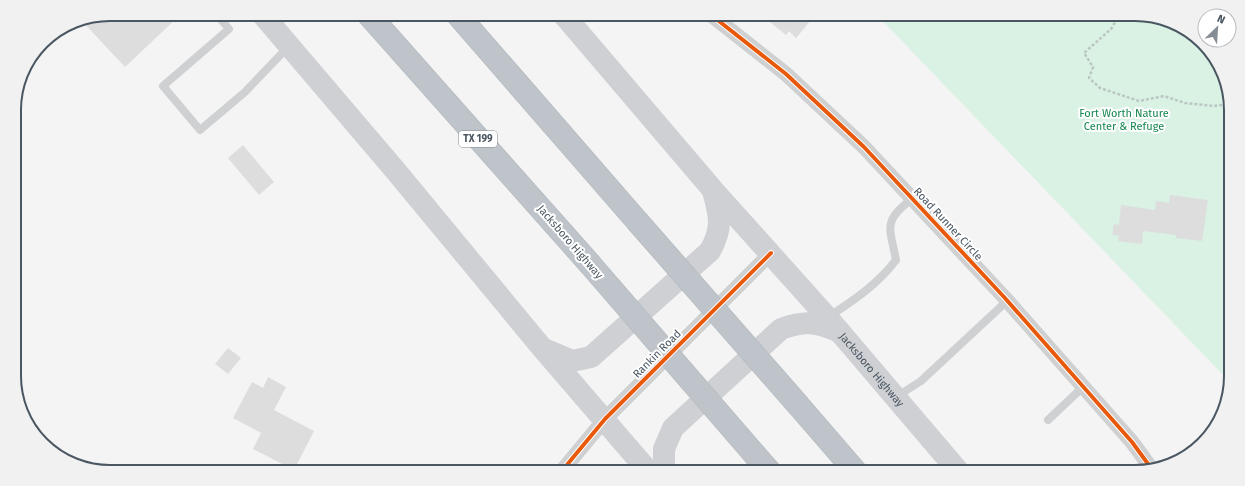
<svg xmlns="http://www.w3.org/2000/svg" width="1245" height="486" font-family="'Fira Sans',sans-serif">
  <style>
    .green { fill: #d9f2e3 }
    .building { fill: #ddddde }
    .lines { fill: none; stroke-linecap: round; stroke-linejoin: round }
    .highway-casing { stroke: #b9bec3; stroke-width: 24 }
    .path { stroke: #bcc7c4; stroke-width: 2.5; stroke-dasharray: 3 2; stroke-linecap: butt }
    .lane { stroke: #ced0d2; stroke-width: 8 }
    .street { stroke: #ced0d2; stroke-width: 15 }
    .secondary { stroke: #ced0d4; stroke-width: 22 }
    .highway { stroke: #bec4c9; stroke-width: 22 }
    .highway-bridge-casing { stroke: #b9bec3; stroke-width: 24; stroke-linecap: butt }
    .highway-bridge { stroke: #bec4c9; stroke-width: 22 }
    .cycleway-casing { stroke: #fff; stroke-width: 6 }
    .cycleway { stroke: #e8590c; stroke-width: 4 }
    .labels { text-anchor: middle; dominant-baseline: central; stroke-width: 4; stroke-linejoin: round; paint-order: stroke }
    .shield { fill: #fff; stroke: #808990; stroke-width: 1 }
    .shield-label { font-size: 10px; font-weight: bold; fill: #4a5661 }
    .park-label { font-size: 11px; fill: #17864f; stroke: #fff }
    .street-label { font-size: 11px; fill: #4a5661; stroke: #fff }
    .rim { fill: none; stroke: #4a5661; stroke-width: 2 }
  </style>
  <rect width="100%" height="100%" fill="#f4f4f4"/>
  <path class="green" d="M 876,14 L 1135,14 L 1166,19 L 1211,51 L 1230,97 L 1226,378 Z"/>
  <g class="building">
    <path d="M 110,14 L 181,14 L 125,67 L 81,20 Z"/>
    <path d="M 768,14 L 816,14 L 796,38 L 789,31 L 786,35 L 765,18 Z"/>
    <path d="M 243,145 L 274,182 L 259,195 L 228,158 Z"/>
    <path d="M 1170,195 L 1208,200 L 1202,241 L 1176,238 L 1176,235 L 1143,231 L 1142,244 L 1118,241 L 1119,236 L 1112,235 L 1114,224 L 1119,225 L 1121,205 L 1155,210 L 1156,201 L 1169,203 Z"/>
    <path d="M 228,348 L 241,358 L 228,374 L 215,364 Z"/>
    <path d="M 268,377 L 286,387 L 274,410 L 314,431 L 294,470 L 253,449 L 261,433 L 233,418 L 252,382 L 263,388 Z"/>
  </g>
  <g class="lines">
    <defs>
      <g id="highway">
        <path d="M 368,14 L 589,263"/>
        <path d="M 457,14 L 637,221"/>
        <path d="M 799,406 L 856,472"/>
        <path d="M 755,455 L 770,472"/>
      </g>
    </defs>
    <use href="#highway" class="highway-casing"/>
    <path class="path" d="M 1120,14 L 1111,29 L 1084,53 L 1093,67 L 1089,78 L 1100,88 L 1139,101 L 1164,96 L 1185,103 L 1214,106 L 1230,104"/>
    <g class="lane">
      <path d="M 216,14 L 229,29 L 163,86 L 200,130 L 245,92 L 288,47"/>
      <path d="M 828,317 C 853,301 878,284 896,260 C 890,228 882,221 912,199"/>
      <path d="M 896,397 L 921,381 L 1007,301"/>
      <path d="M 1048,420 L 1083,387"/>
    </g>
    <g class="street">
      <path d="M 710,14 L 786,74 L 864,147 L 1004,297 L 1132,442 L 1151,468"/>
      <path d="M 561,472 L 605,419 L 771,253"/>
    </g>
    <g class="secondary">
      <path d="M 262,14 L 395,170 L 543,349 L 649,472"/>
      <path id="s1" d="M 563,14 L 713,190 L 827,317 L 959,472"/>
      <path d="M 546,350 L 572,361 L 591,357 L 710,251 C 723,228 720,216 713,191"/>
      <path d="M 664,472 L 664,449 L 673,428 L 781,329 C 806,320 816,322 840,332"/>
    </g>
    <use href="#highway" class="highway"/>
    <defs>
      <g id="highway-bridge">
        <path d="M 637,221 L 799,406"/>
        <path d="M 589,263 L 755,455"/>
      </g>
    </defs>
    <use href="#highway-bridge" class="highway-bridge-casing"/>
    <use href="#highway-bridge" class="highway-bridge"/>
    <defs>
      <g id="cycleway">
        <path d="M 710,14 L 786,74 L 864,147 L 1004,297 L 1132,442 L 1151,468"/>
        <path d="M 561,472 L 605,419 L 771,253"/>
      </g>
    </defs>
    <use href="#cycleway" class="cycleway-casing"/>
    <use href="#cycleway" class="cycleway"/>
  </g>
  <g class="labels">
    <rect class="shield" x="459" y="131" width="38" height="16" rx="3"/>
    <g class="shield-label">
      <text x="478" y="139">TX 199</text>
    </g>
    <g class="park-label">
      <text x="1124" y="113">Fort Worth Nature<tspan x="1124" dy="13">Center &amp; Refuge</tspan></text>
    </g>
    <g class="street-label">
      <text transform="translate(948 224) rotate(47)">Road Runner Circle</text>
      <text transform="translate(570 242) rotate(49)">Jacksboro Highway</text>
      <text transform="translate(657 354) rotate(-45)">Rankin Road</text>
      <text stroke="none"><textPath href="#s1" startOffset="471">Jacksboro Highway</textPath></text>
    </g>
  </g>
  <path d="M0 0H1245V486H0ZM110 21H1135A89 89 0 0 1 1224 110V376A89 89 0 0 1 1135 465H110A89 89 0 0 1 21 376V110A89 89 0 0 1 110 21Z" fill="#f1f1f2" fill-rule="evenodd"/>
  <path class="rim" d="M110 21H1135A89 89 0 0 1 1224 110V376A89 89 0 0 1 1135 465H110A89 89 0 0 1 21 376V110A89 89 0 0 1 110 21Z"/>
  <g transform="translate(1217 28) rotate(25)"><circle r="19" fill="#ffffff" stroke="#b7bbc0"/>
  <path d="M0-3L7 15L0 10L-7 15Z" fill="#868d94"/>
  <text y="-6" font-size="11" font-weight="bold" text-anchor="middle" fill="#4a5661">N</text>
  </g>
</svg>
